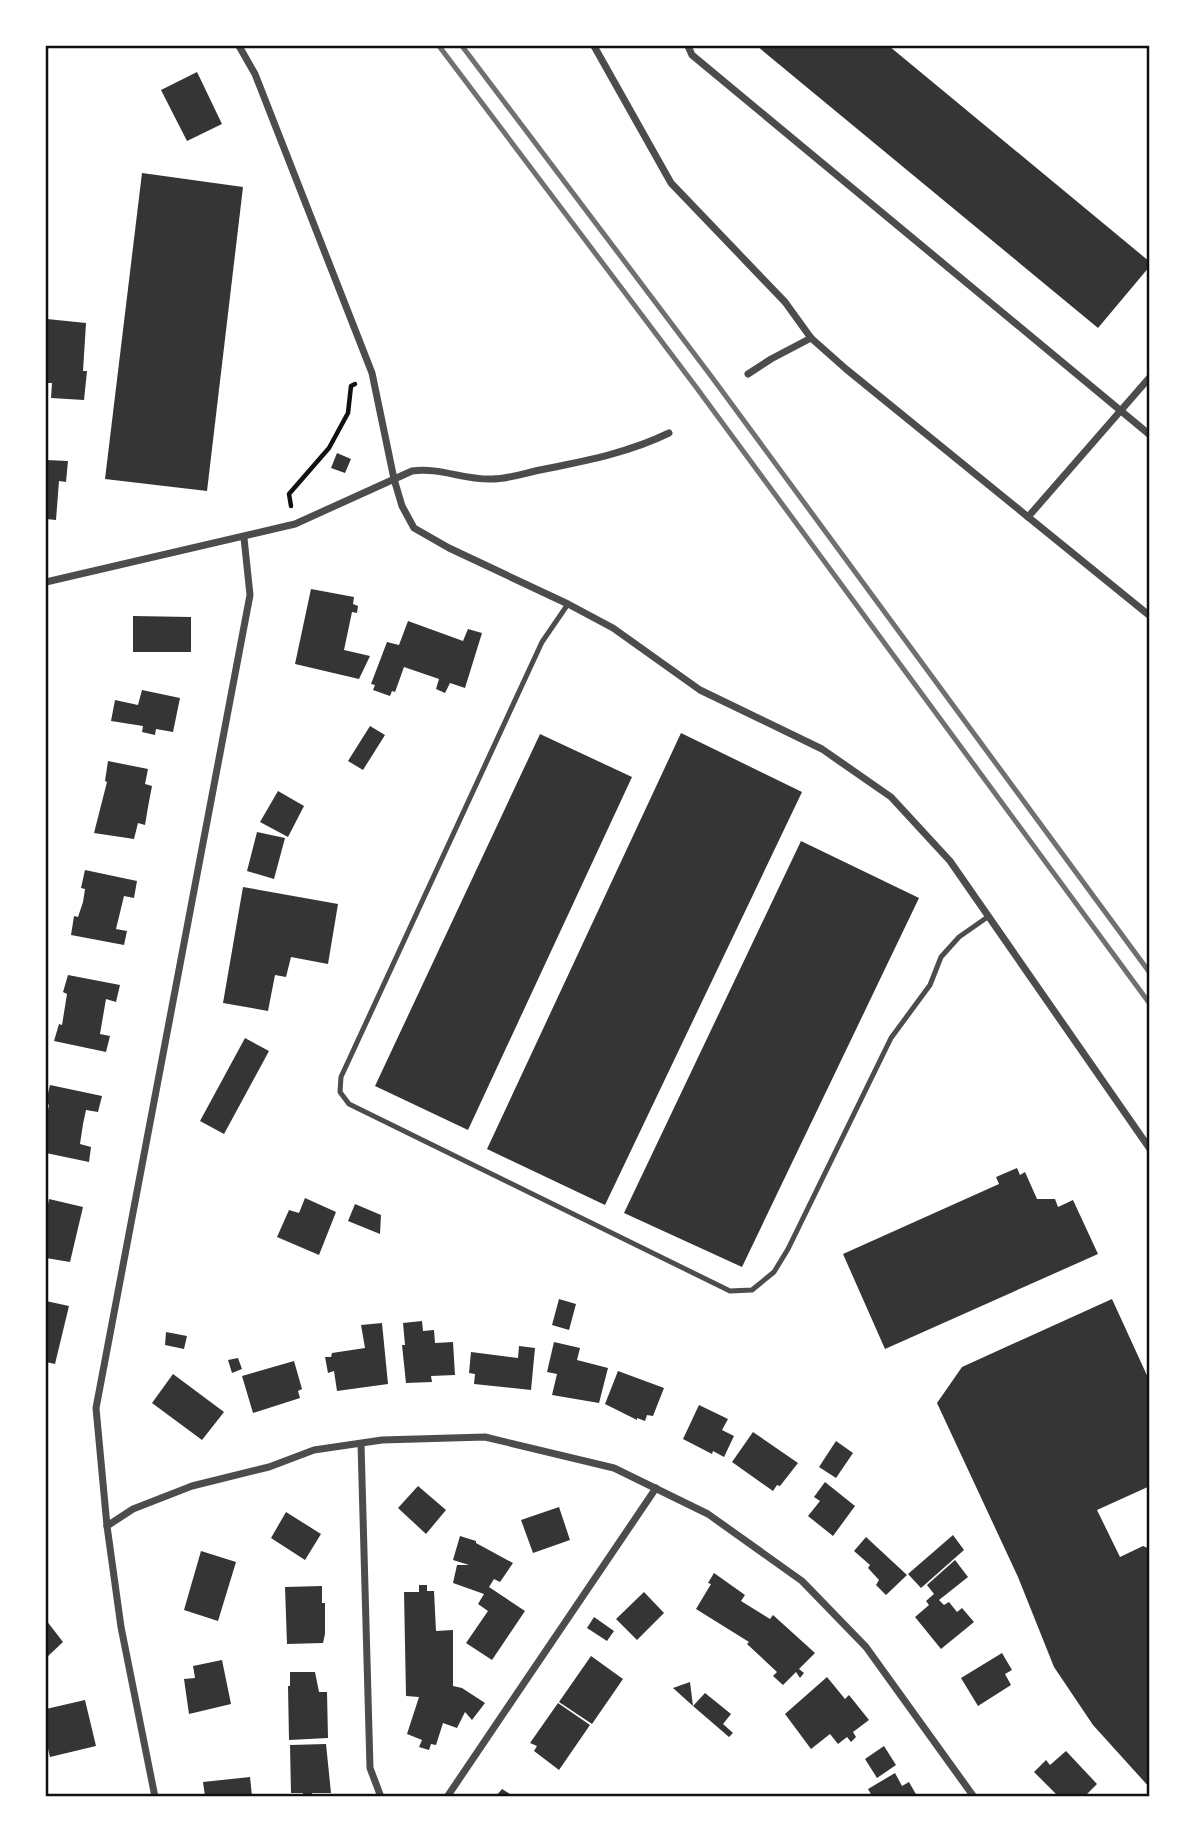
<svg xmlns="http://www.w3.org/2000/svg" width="1195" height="1842" font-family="Overpass,sans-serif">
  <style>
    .building { fill: #353535 }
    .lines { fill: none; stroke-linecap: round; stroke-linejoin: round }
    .path { stroke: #111; stroke-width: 4.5 }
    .service { stroke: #4c4c4c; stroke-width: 5 }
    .minor { stroke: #4c4c4c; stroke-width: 7 }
    .rail { stroke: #707070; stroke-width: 5 }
    .neatline { fill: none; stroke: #111; stroke-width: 2.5 }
  </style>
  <rect width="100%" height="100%" fill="#fff"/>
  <g class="building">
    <path d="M 757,46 L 889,46 L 1150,262 L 1150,266 L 1098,328 Z"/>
    <path d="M 197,72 L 222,124 L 187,141 L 161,90 Z"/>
    <path d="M 142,173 L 243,187 L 207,491 L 105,479 Z"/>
    <path d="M 47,319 L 86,323 L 83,371 L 87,371 L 84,400 L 51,398 L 52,383 L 46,383 Z"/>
    <path d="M 337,453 L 351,459 L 345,473 L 331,468 Z"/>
    <path d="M 46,460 L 68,461 L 66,482 L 59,481 L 56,520 L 46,519 Z"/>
    <path d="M 311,589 L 354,597 L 353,604 L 358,606 L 357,613 L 352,612 L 344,650 L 370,656 L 359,679 L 295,664 Z"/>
    <path d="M 133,616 L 191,617 L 191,652 L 133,652 Z"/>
    <path d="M 408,621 L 463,641 L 468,629 L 482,633 L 465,688 L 450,683 L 445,693 L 436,689 L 439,679 L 404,667 L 395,692 L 392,691 L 390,696 L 373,690 L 375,685 L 371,684 L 387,642 L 399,645 Z"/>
    <path d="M 142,690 L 180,698 L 173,732 L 156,729 L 155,735 L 142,732 L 143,726 L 111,721 L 115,700 L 138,705 Z"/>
    <path d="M 370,726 L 385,735 L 363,770 L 348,761 Z"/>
    <path d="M 681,733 L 802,792 L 605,1205 L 487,1149 Z"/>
    <path d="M 540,734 L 632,777 L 468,1130 L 375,1086 Z"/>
    <path d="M 108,761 L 148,769 L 145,784 L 152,786 L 148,807 L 145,825 L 138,823 L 134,839 L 94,833 L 107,782 L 105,781 Z"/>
    <path d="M 278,791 L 304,806 L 288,837 L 260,822 Z"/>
    <path d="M 257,832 L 285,838 L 274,879 L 247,871 Z"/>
    <path d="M 801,841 L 919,898 L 742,1267 L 624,1213 Z"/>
    <path d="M 85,870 L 137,881 L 134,898 L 124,896 L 116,929 L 127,931 L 124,945 L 71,935 L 74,916 L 78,917 L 83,902 L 85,889 L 81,888 Z"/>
    <path d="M 243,887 L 338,904 L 328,964 L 291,957 L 286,977 L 275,975 L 268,1011 L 223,1003 Z"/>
    <path d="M 68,975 L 120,985 L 116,1002 L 106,999 L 100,1034 L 110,1036 L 106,1052 L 54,1041 L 59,1024 L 62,1025 L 67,994 L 63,992 Z"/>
    <path d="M 245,1038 L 269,1051 L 224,1134 L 200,1121 Z"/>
    <path d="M 50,1085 L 102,1096 L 98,1112 L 86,1110 L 83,1124 L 80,1144 L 91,1147 L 89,1162 L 46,1153 L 46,1120 L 49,1105 L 46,1102 Z"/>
    <path d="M 1017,1168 L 1020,1175 L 1025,1172 L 1037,1199 L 1055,1199 L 1058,1207 L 1073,1200 L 1098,1254 L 885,1349 L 843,1254 L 999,1184 L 996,1177 Z"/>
    <path d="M 305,1198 L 336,1212 L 319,1255 L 277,1237 L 289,1210 L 299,1213 Z"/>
    <path d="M 49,1199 L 83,1207 L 70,1262 L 46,1258 L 46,1215 Z"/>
    <path d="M 355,1204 L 381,1215 L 380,1234 L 348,1221 Z"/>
    <path d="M 559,1299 L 576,1304 L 569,1330 L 552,1325 Z"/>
    <path d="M 1112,1299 L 1150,1382 L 1150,1486 L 1097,1510 L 1120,1557 L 1143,1546 L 1150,1549 L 1150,1788 L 1093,1725 L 1054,1667 L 1018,1577 L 937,1403 L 962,1367 Z"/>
    <path d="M 46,1301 L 69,1306 L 55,1364 L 46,1362 Z"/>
    <path d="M 422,1321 L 423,1331 L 434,1330 L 435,1343 L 453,1342 L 455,1375 L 431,1376 L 432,1382 L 406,1383 L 402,1345 L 405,1345 L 403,1323 Z"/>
    <path d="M 382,1323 L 388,1384 L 337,1391 L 334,1371 L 328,1373 L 325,1357 L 331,1357 L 332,1353 L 365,1348 L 361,1325 Z"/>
    <path d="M 166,1332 L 187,1336 L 184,1349 L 165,1345 Z"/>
    <path d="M 554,1342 L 580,1348 L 577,1360 L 608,1368 L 599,1403 L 552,1395 L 557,1374 L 547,1372 Z"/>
    <path d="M 519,1346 L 535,1348 L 531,1390 L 474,1384 L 475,1374 L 469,1373 L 471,1352 L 518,1358 Z"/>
    <path d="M 238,1358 L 242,1369 L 232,1373 L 228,1360 Z"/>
    <path d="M 294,1361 L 302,1389 L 298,1391 L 300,1398 L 253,1413 L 242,1376 Z"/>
    <path d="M 618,1371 L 664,1388 L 653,1416 L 647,1415 L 645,1421 L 637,1418 L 637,1420 L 605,1404 Z"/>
    <path d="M 173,1374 L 224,1412 L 202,1440 L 152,1403 Z"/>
    <path d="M 699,1405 L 728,1419 L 722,1430 L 734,1436 L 724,1457 L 713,1451 L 712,1454 L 683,1439 Z"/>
    <path d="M 753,1432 L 798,1463 L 780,1486 L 777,1485 L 773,1491 L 732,1462 Z"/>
    <path d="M 836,1441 L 853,1453 L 836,1478 L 819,1467 Z"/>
    <path d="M 825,1482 L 855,1506 L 833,1536 L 808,1516 L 820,1501 L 814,1497 Z"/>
    <path d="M 418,1486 L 446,1510 L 426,1534 L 398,1508 Z"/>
    <path d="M 559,1507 L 570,1540 L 533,1553 L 521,1520 Z"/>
    <path d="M 286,1512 L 321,1534 L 305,1560 L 271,1538 Z"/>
    <path d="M 953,1535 L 964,1550 L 921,1588 L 908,1574 Z"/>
    <path d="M 460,1536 L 476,1541 L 476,1543 L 513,1563 L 500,1582 L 494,1579 L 489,1587 L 525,1611 L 492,1660 L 466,1643 L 488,1611 L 478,1604 L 484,1594 L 453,1583 L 457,1565 L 469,1565 L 453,1560 Z"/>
    <path d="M 866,1537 L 907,1575 L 886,1595 L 876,1585 L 879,1580 L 868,1568 L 870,1565 L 854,1551 Z"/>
    <path d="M 201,1551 L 236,1562 L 218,1621 L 184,1610 Z"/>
    <path d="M 955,1560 L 968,1577 L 939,1600 L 944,1605 L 949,1602 L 957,1612 L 962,1608 L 974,1622 L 941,1649 L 915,1617 L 929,1605 L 926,1601 L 934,1594 L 927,1585 Z"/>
    <path d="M 714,1573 L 745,1595 L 741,1601 L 770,1619 L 773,1615 L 815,1653 L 799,1669 L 804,1673 L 800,1678 L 796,1672 L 783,1685 L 773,1676 L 777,1672 L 747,1644 L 749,1642 L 696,1609 L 711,1584 L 708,1583 Z"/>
    <path d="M 419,1585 L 427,1585 L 427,1591 L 434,1591 L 436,1631 L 453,1630 L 453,1686 L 462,1688 L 485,1703 L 472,1720 L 465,1712 L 457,1728 L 443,1723 L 436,1745 L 431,1744 L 429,1750 L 419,1747 L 422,1740 L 407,1734 L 419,1697 L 406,1696 L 404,1592 L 419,1592 Z"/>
    <path d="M 322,1586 L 322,1603 L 325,1603 L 325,1634 L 323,1643 L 287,1644 L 285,1587 Z"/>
    <path d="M 644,1592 L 664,1613 L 637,1640 L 616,1619 Z"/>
    <path d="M 594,1617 L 614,1631 L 607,1641 L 587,1628 Z"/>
    <path d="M 46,1620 L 63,1642 L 46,1658 Z"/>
    <path d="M 1002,1653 L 1012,1670 L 1005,1674 L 1011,1685 L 978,1706 L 961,1678 Z"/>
    <path d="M 591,1656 L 623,1679 L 592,1724 L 559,1702 Z"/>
    <path d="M 222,1660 L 231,1704 L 189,1714 L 184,1679 L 195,1678 L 193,1666 Z"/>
    <path d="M 290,1672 L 315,1672 L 319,1692 L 327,1692 L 328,1738 L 289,1740 L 288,1686 L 290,1686 Z"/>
    <path d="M 827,1677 L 845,1699 L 849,1695 L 869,1720 L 853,1732 L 856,1737 L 851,1742 L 847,1737 L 838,1744 L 830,1734 L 811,1749 L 785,1714 Z"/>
    <path d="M 690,1682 L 693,1706 L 673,1688 Z"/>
    <path d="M 705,1693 L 731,1714 L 723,1724 L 733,1733 L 729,1737 L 693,1706 Z"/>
    <path d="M 85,1700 L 96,1746 L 50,1757 L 46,1740 L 46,1709 Z"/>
    <path d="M 558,1703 L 590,1725 L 559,1770 L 534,1751 L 537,1746 L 530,1743 Z"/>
    <path d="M 326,1744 L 331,1793 L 312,1793 L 312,1796 L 303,1796 L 303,1793 L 291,1793 L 290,1745 Z"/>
    <path d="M 884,1746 L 896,1765 L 877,1778 L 865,1759 Z"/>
    <path d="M 1066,1751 L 1097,1784 L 1085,1796 L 1058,1796 L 1034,1772 L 1046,1760 L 1050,1765 Z"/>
    <path d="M 895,1773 L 902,1786 L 909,1782 L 917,1796 L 872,1796 L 868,1789 Z"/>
    <path d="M 250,1777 L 252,1796 L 205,1796 L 203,1782 Z"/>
    <path d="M 502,1789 L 513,1796 L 496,1796 Z"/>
  </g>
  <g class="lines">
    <path class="path" d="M 291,506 L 289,494 L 329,448 L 348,413 L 351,386 L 355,384"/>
    <path class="service" d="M 568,604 L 542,642 L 341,1077 L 340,1092 L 349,1104 L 730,1291 L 752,1290 L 774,1272 L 788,1249 L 891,1038 L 930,985 L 941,957 L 959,937 L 989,916"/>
    <g class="minor">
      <path d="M 239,46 L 255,74 L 372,373 L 394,479 L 402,506 L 414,528 L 449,548 L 568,604 L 613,628 L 700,690 L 822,749 L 891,797 L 950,861 L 1150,1149"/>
      <path d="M 594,46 L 671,183 L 785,302 L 811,338 L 846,369 L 1150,616"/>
      <path d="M 688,46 L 692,55 L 1150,435"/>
      <path d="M 748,374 L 771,359 L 811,338"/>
      <path d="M 1028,517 L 1150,377"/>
      <path d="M 46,582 L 295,524 L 412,471 C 439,467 464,480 492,479 C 508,479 525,473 540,470 C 585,461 628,453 669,433"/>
      <path d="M 361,1444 L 370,1768 L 381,1797"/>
      <path d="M 107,1526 L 133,1509 L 192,1486 L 269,1467 L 314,1450 L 382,1440 L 485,1437 L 614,1468 L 708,1514 L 802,1581 L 866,1647 L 974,1797"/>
      <path d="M 155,1797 L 121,1627 L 107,1526 L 96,1408 L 250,595 L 244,538"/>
      <path d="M 447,1797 L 656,1488"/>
    </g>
    <g class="rail">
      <path d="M 439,46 L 696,387 L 1150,1004"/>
      <path d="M 462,46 L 711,376 L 1150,973"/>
    </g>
  </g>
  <rect width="1195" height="1842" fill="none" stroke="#ffffff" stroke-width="94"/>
  <rect x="47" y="47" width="1101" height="1748" class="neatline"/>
</svg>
